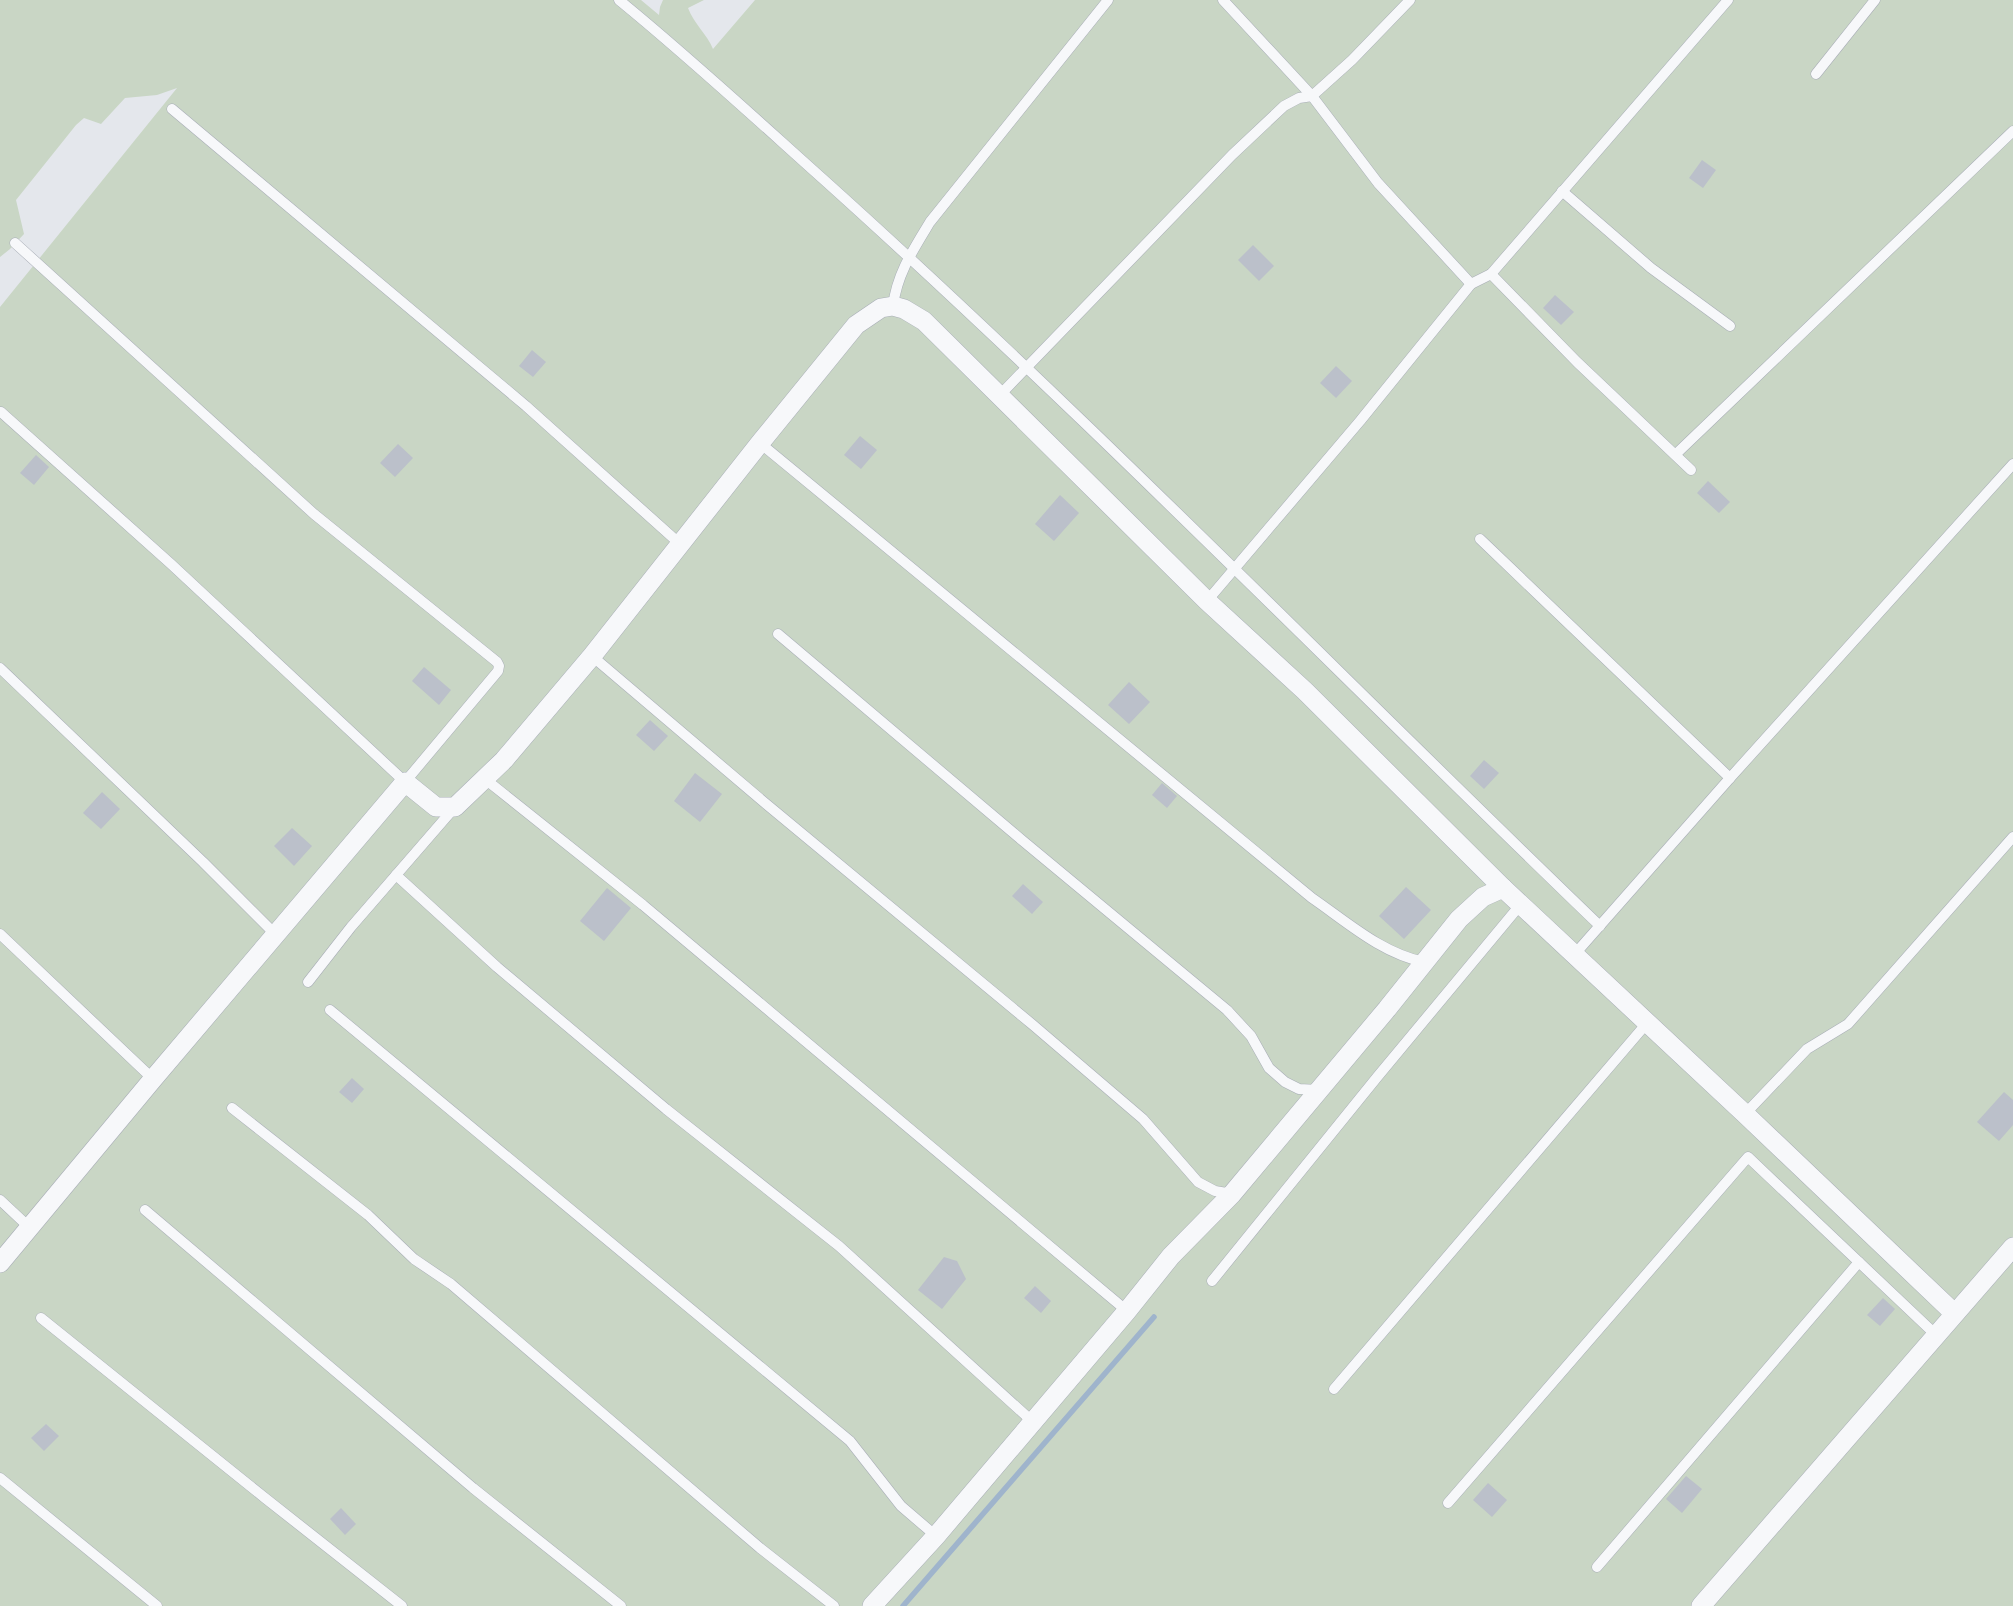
<svg xmlns="http://www.w3.org/2000/svg" width="2013" height="1606" font-family="Mulish,sans-serif">
  <style>
    .green { fill: #c9d6c5 }
    .lines { fill: none; stroke-linecap: round; stroke-linejoin: round }
    .stream { stroke: #9fb4cc; stroke-width: 5.5 }
    .building { fill: #bbc0ca }
    .service-casing { stroke: #a9aeb7; stroke-width: 11 }
    .minor-casing { stroke: #a9aeb7; stroke-width: 20 }
    .service { stroke: #f7f8fa; stroke-width: 10 }
    .minor { stroke: #f7f8fa; stroke-width: 19 }
  </style>
  <rect width="100%" height="100%" fill="#e4e7ec"/>
  <path class="green" d="M 0,0 L 641,0 L 659,15 L 660,7 L 663,0 L 704,0 L 688,8 C 694,24 707,34 713,49 L 755,0 L 2013,0 L 2013,1606 L 0,1606 L 0,307 L 177,88 L 157,95 L 125,98 L 101,124 L 84,118 L 76,125 L 16,200 L 24,234 L 10,249 L 0,257 Z"/>
  <g class="lines">
    <path class="stream" d="M 903,1606 L 1154,1317"/>
  </g>
  <g class="building">
    <path d="M 1702,160 L 1716,170 L 1703,188 L 1689,178 Z"/>
    <path d="M 1253,245 L 1274,266 L 1259,281 L 1238,260 Z"/>
    <path d="M 1555,295 L 1574,312 L 1561,325 L 1543,308 Z"/>
    <path d="M 532,350 L 546,362 L 533,377 L 519,366 Z"/>
    <path d="M 1336,366 L 1352,381 L 1336,398 L 1320,383 Z"/>
    <path d="M 860,436 L 877,450 L 861,469 L 844,455 Z"/>
    <path d="M 398,444 L 413,458 L 395,477 L 380,463 Z"/>
    <path d="M 36,455 L 49,467 L 34,485 L 20,473 Z"/>
    <path d="M 1708,481 L 1730,502 L 1719,513 L 1697,493 Z"/>
    <path d="M 1060,495 L 1079,513 L 1054,541 L 1035,524 Z"/>
    <path d="M 424,667 L 451,690 L 439,705 L 412,681 Z"/>
    <path d="M 1129,682 L 1150,702 L 1129,724 L 1108,705 Z"/>
    <path d="M 650,720 L 668,736 L 654,751 L 636,735 Z"/>
    <path d="M 1484,760 L 1499,773 L 1484,789 L 1470,776 Z"/>
    <path d="M 695,773 L 722,794 L 700,822 L 674,801 Z"/>
    <path d="M 1162,783 L 1177,796 L 1167,808 L 1152,795 Z"/>
    <path d="M 102,792 L 120,809 L 101,829 L 83,813 Z"/>
    <path d="M 292,828 L 312,846 L 294,866 L 274,846 Z"/>
    <path d="M 1023,884 L 1043,902 L 1032,914 L 1012,896 Z"/>
    <path d="M 1406,887 L 1431,910 L 1404,939 L 1379,916 Z"/>
    <path d="M 607,888 L 631,908 L 604,941 L 580,921 Z"/>
    <path d="M 352,1078 L 364,1089 L 352,1103 L 339,1092 Z"/>
    <path d="M 2004,1092 L 2013,1100 L 2013,1125 L 1999,1141 L 1977,1122 Z"/>
    <path d="M 944,1257 L 957,1261 L 966,1279 L 942,1309 L 918,1290 Z"/>
    <path d="M 1035,1286 L 1051,1301 L 1041,1313 L 1024,1298 Z"/>
    <path d="M 1883,1298 L 1895,1309 L 1880,1326 L 1867,1315 Z"/>
    <path d="M 46,1424 L 59,1436 L 44,1451 L 31,1438 Z"/>
    <path d="M 1686,1476 L 1702,1489 L 1682,1513 L 1666,1499 Z"/>
    <path d="M 1488,1483 L 1507,1500 L 1492,1517 L 1473,1500 Z"/>
    <path d="M 341,1508 L 356,1524 L 345,1535 L 330,1519 Z"/>
  </g>
  <g class="lines">
    <defs>
      <g id="service">
        <path d="M 619,0 C 689,57 756,119 823,179 C 1090,419 1341,677 1600,926"/>
        <path d="M 1223,0 L 1312,96 L 1378,183 L 1471,284"/>
        <path d="M 1816,74 L 1875,0"/>
        <path d="M 172,109 L 526,406 L 680,544"/>
        <path d="M 1562,191 L 1651,268 L 1730,326"/>
        <path d="M 1491,274 L 1577,362 L 1691,470"/>
        <path d="M 893,306 C 897,274 913,250 930,222 L 1108,0"/>
        <path d="M 998,397 L 1232,155 L 1284,106 L 1299,98 L 1312,96 L 1352,60 L 1410,0"/>
        <path d="M 1,412 L 171,564 L 405,782 L 498,671 L 499,666 L 497,662 L 314,514 L 15,243"/>
        <path d="M 760,443 L 1312,898 C 1347,922 1381,953 1424,962"/>
        <path d="M 1676,454 L 2013,131"/>
        <path d="M 1480,539 L 1730,778"/>
        <path d="M 1207,601 L 1360,421 L 1471,284 L 1491,274 L 1728,0"/>
        <path d="M 778,634 L 1023,841 L 1227,1010 L 1251,1036 L 1269,1068 L 1285,1082 L 1299,1089 L 1319,1090"/>
        <path d="M 592,656 L 765,803 L 1033,1025 L 1143,1119 L 1198,1182 L 1215,1191 L 1232,1194"/>
        <path d="M 0,668 L 203,862 L 276,935"/>
        <path d="M 485,779 L 643,905 L 1127,1311"/>
        <path d="M 396,875 L 497,967 L 666,1109 L 839,1246 L 1033,1422"/>
        <path d="M 0,934 L 153,1079"/>
        <path d="M 1574,955 L 1730,778 L 2013,464"/>
        <path d="M 308,982 L 351,927 L 455,807"/>
        <path d="M 330,1010 L 850,1441 L 901,1506 L 936,1536"/>
        <path d="M 232,1108 L 368,1215 L 414,1259 L 451,1284 L 760,1548 L 834,1606"/>
        <path d="M 1745,1114 L 1807,1049 L 1848,1024 L 2013,837"/>
        <path d="M 0,1200 L 30,1228"/>
        <path d="M 145,1210 L 473,1488 L 621,1606"/>
        <path d="M 1212,1281 L 1378,1076 L 1521,904"/>
        <path d="M 41,1318 L 265,1498 L 402,1606"/>
        <path d="M 1334,1389 L 1647,1023"/>
        <path d="M 0,1478 L 157,1606"/>
        <path d="M 1448,1503 L 1748,1157 L 1936,1335"/>
        <path d="M 1597,1567 L 1859,1262"/>
      </g>
      <g id="minor">
        <path d="M 0,1263 L 153,1079 L 405,782 L 436,807 L 455,807 L 504,760 L 592,656 L 760,443 L 856,325 L 881,308 L 893,306 L 904,309 L 924,321 L 1207,601 L 1305,691 L 1503,888 L 1745,1114 L 1954,1313"/>
        <path d="M 872,1606 L 936,1536 L 1127,1311 L 1171,1256 L 1232,1194 L 1387,1009 L 1459,919 L 1483,897 L 1503,888"/>
        <path d="M 1701,1606 L 2013,1247"/>
      </g>
    </defs>
    <use href="#service" class="service-casing"/>
    <use href="#minor" class="minor-casing"/>
    <use href="#service" class="service"/>
    <use href="#minor" class="minor"/>
  </g>
</svg>
